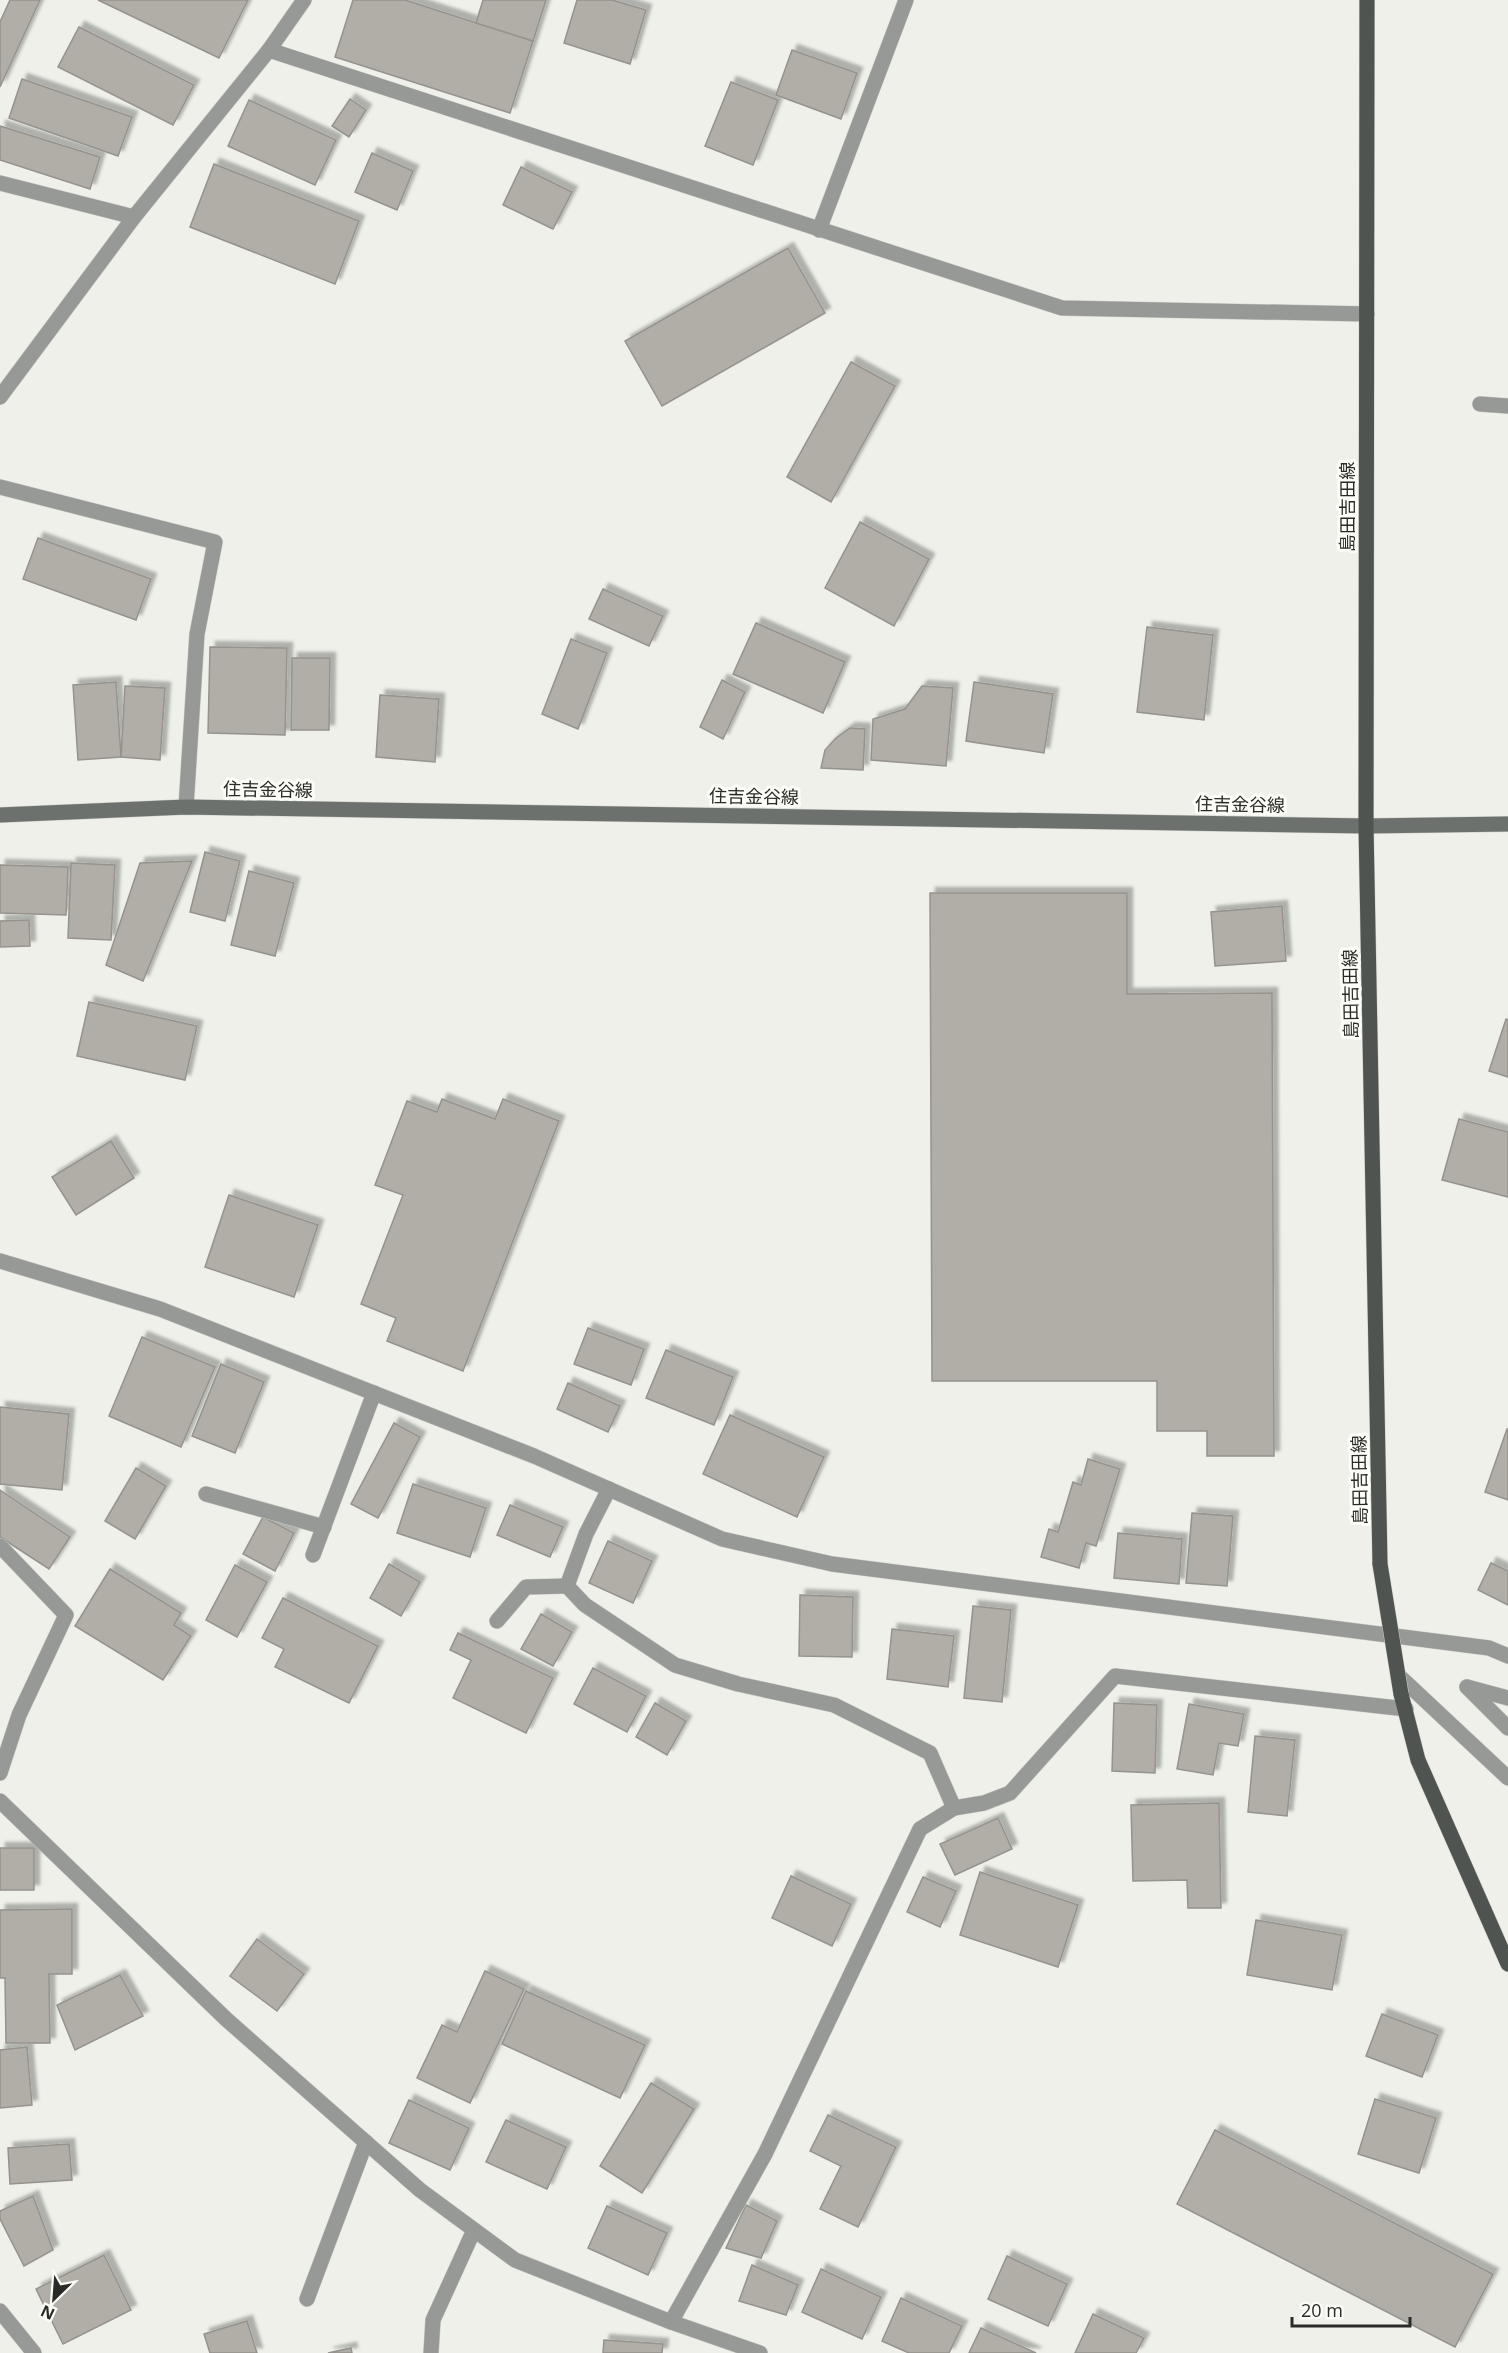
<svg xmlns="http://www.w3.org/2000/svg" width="1508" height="2353" font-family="'Open Sans','Noto Sans JP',sans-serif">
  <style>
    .building { fill: #b1aea8; stroke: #95938c; stroke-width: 1.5; filter: url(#shadow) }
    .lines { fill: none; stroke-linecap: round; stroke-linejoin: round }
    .minor-casing { stroke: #cbcdc6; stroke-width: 16 }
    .tertiary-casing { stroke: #cbcdc6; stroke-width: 16 }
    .secondary-casing { stroke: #cbcdc6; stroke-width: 16 }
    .primary-casing { stroke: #cbcdc6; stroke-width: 16 }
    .minor { stroke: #979997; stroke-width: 15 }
    .tertiary { stroke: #979997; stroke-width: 15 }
    .secondary { stroke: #6d716e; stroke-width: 15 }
    .primary { stroke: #505451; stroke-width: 15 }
    .primary-bridge-casing { stroke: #cbcdc6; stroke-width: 16; stroke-linecap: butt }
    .primary-bridge { stroke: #505451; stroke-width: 15 }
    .labels { text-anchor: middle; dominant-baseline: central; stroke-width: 6; stroke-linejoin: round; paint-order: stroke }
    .street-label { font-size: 18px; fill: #2a2b28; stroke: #fbfdf6 }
  </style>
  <defs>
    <filter id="shadow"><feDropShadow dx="5.5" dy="-5.5" stdDeviation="1.5" flood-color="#0004"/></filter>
  </defs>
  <rect width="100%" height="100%" fill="#eef0e9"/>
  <g class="building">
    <path d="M 10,0 L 40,0 L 0,87 L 0,22 Z"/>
    <path d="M 98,0 L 248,0 L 219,58 Z"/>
    <path d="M 353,0 L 405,0 L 533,41 L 510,113 L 335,57 Z"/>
    <path d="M 483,0 L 546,0 L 533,41 L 476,23 Z"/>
    <path d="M 577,0 L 612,0 L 646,10 L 630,64 L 564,43 Z"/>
    <path d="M 79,27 L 194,85 L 173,125 L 58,67 Z"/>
    <path d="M 792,50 L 857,73 L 841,119 L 776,95 Z"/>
    <path d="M 22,79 L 132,117 L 118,156 L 9,118 Z"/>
    <path d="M 731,82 L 778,100 L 753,165 L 705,146 Z"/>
    <path d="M 350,99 L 366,110 L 349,137 L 332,126 Z"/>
    <path d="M 249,100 L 336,140 L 315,185 L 228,146 Z"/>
    <path d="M 0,126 L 100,157 L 90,189 L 0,160 Z"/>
    <path d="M 372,153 L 413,171 L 397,210 L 355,192 Z"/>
    <path d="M 214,164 L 359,221 L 335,284 L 190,227 Z"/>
    <path d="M 521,167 L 572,192 L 553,229 L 503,205 Z"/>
    <path d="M 788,248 L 825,313 L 662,406 L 625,341 Z"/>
    <path d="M 851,362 L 895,386 L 831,502 L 787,477 Z"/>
    <path d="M 860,522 L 929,559 L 894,626 L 825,588 Z"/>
    <path d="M 38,538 L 151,579 L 136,620 L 23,579 Z"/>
    <path d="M 603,589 L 663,616 L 649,646 L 589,619 Z"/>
    <path d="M 756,623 L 845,662 L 823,713 L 733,674 Z"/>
    <path d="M 1147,627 L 1213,635 L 1204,720 L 1137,712 Z"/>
    <path d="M 571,639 L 607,653 L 578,729 L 542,714 Z"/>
    <path d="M 210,647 L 287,648 L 285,735 L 208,733 Z"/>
    <path d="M 292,658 L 330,658 L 329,730 L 291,730 Z"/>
    <path d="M 722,680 L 745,692 L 723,739 L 700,727 Z"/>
    <path d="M 116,682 L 121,757 L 78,760 L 73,685 Z"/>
    <path d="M 974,682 L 1053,694 L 1044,753 L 966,741 Z"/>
    <path d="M 125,686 L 165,688 L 160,760 L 121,757 Z"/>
    <path d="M 922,686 L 953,688 L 946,766 L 871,760 L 873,719 L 905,709 Z"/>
    <path d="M 380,695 L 439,699 L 435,762 L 376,757 Z"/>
    <path d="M 850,728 L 865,729 L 863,770 L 821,768 L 825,750 L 836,738 Z"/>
    <path d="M 205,852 L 240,861 L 225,921 L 190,912 Z"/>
    <path d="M 192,861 L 143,981 L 106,965 L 140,863 Z"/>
    <path d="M 71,863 L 115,865 L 111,940 L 68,938 Z"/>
    <path d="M 0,865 L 68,867 L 66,915 L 0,913 Z"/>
    <path d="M 249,871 L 294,883 L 275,956 L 231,945 Z"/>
    <path d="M 930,893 L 1127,893 L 1127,994 L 1272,993 L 1274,1456 L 1207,1456 L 1207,1431 L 1157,1431 L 1157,1381 L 932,1381 Z"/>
    <path d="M 1282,906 L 1286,961 L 1215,966 L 1211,912 Z"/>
    <path d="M 29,920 L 30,946 L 0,947 L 0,921 Z"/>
    <path d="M 89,1002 L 197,1026 L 185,1080 L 77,1056 Z"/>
    <path d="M 1506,1019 L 1508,1020 L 1508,1077 L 1489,1071 Z"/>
    <path d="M 442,1099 L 495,1119 L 503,1099 L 559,1121 L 463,1371 L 387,1341 L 396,1318 L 361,1304 L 403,1195 L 375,1185 L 407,1101 L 437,1112 Z"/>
    <path d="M 1459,1119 L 1508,1132 L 1508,1197 L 1442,1180 Z"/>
    <path d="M 111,1141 L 134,1178 L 76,1215 L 52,1177 Z"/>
    <path d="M 229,1195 L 318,1225 L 294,1297 L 205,1267 Z"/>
    <path d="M 588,1328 L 644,1349 L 631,1385 L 574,1364 Z"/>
    <path d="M 142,1337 L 215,1367 L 181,1447 L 109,1416 Z"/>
    <path d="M 666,1350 L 733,1377 L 714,1425 L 646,1398 Z"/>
    <path d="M 221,1364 L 264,1382 L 235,1453 L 192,1436 Z"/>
    <path d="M 568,1383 L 620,1406 L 608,1432 L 557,1409 Z"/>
    <path d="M 0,1407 L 69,1414 L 62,1490 L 0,1484 Z"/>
    <path d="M 730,1415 L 824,1457 L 797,1517 L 703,1474 Z"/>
    <path d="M 394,1423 L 420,1437 L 378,1518 L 351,1504 Z"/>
    <path d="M 1507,1429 L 1508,1429 L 1508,1500 L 1485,1492 Z"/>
    <path d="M 1088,1459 L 1120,1469 L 1096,1546 L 1086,1543 L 1079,1568 L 1041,1557 L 1049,1529 L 1058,1532 L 1073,1482 L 1081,1485 Z"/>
    <path d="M 136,1468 L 166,1486 L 135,1539 L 105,1521 Z"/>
    <path d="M 413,1484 L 486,1508 L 470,1557 L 397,1533 Z"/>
    <path d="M 0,1490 L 70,1537 L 49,1569 L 0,1537 Z"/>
    <path d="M 510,1505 L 563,1527 L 550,1557 L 497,1535 Z"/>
    <path d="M 1192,1513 L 1233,1516 L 1227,1586 L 1186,1583 Z"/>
    <path d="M 263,1517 L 294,1533 L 275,1571 L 243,1554 Z"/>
    <path d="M 1118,1533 L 1182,1539 L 1179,1584 L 1114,1578 Z"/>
    <path d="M 608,1541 L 652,1561 L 633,1603 L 589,1583 Z"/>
    <path d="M 1491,1563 L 1508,1571 L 1508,1605 L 1478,1590 Z"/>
    <path d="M 389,1564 L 420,1582 L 401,1616 L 370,1598 Z"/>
    <path d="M 235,1565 L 267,1582 L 237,1637 L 206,1620 Z"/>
    <path d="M 110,1569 L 181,1613 L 174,1625 L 191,1636 L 163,1680 L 75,1626 Z"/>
    <path d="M 800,1595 L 853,1597 L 852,1657 L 799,1656 Z"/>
    <path d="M 283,1598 L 378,1646 L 349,1703 L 275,1667 L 284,1649 L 262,1638 Z"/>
    <path d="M 973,1606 L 1011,1610 L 1002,1702 L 964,1698 Z"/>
    <path d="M 541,1614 L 572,1632 L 553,1666 L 521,1649 Z"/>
    <path d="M 892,1629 L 954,1636 L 948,1687 L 887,1679 Z"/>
    <path d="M 458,1633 L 553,1678 L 526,1733 L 453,1698 L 471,1660 L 450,1650 Z"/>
    <path d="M 593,1668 L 646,1696 L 627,1732 L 574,1704 Z"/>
    <path d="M 655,1703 L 686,1721 L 667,1755 L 636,1737 Z"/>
    <path d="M 1114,1703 L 1157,1705 L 1155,1773 L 1112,1771 Z"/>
    <path d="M 1189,1704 L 1244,1714 L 1238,1746 L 1219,1743 L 1213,1775 L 1177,1769 Z"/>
    <path d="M 1255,1736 L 1295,1740 L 1287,1816 L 1248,1812 Z"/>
    <path d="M 1219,1803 L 1221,1908 L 1188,1908 L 1187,1880 L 1133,1881 L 1131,1805 Z"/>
    <path d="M 998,1818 L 1012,1849 L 955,1875 L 940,1844 Z"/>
    <rect x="0" y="1848" width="34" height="42"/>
    <path d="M 980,1872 L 1078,1905 L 1058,1967 L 960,1935 Z"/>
    <path d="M 791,1876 L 851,1904 L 832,1946 L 772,1918 Z"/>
    <path d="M 923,1877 L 956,1891 L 940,1927 L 907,1912 Z"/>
    <path d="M 72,1909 L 72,1974 L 49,1974 L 50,2043 L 6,2043 L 5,1978 L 0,1978 L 0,1910 Z"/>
    <path d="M 1256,1920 L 1342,1935 L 1332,1990 L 1247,1975 Z"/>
    <path d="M 257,1939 L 304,1974 L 277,2011 L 230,1976 Z"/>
    <path d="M 485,1971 L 524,1989 L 470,2103 L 417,2078 L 442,2025 L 457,2032 Z"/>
    <path d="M 120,1975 L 143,2016 L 75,2050 L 57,2005 Z"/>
    <path d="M 526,1991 L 645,2045 L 620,2098 L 502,2044 Z"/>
    <path d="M 1382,2014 L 1438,2035 L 1422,2077 L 1366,2056 Z"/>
    <path d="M 27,2047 L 32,2105 L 0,2108 L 0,2050 Z"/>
    <path d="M 651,2083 L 694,2109 L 642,2193 L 600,2166 Z"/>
    <path d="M 1375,2099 L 1436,2118 L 1419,2173 L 1358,2154 Z"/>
    <path d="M 409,2100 L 469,2128 L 450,2170 L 389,2143 Z"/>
    <path d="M 828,2115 L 896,2147 L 858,2227 L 820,2209 L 841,2166 L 810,2151 Z"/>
    <path d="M 506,2120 L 566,2147 L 547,2189 L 486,2162 Z"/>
    <path d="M 1215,2130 L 1493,2274 L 1455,2347 L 1177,2204 Z"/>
    <path d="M 69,2144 L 72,2180 L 10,2184 L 8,2148 Z"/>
    <path d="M 33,2196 L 53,2250 L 24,2266 L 0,2219 L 0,2211 Z"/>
    <path d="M 746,2205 L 777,2221 L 761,2258 L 726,2248 Z"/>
    <path d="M 607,2206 L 667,2233 L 648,2275 L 588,2248 Z"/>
    <path d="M 104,2255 L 131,2310 L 63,2344 L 36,2289 Z"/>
    <path d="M 1007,2256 L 1067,2284 L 1048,2326 L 988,2299 Z"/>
    <path d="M 752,2265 L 798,2285 L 786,2315 L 739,2301 Z"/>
    <path d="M 821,2269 L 881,2297 L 862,2339 L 802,2312 Z"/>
    <path d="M 901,2298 L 962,2326 L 949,2353 L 909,2353 L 882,2341 Z"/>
    <path d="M 1093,2314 L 1144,2338 L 1136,2353 L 1075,2353 Z"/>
    <path d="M 247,2321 L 257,2353 L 210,2353 L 204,2334 Z"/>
    <path d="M 981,2328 L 1036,2353 L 969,2353 Z"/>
    <path d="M 604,2340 L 663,2344 L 662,2353 L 603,2353 Z"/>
    <path d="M 351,2348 L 352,2353 L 328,2353 Z"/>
  </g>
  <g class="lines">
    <defs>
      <g id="minor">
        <path d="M 269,50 L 1062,308 L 1367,314"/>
        <path d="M 0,183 L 134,217"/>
        <path d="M 819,230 L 906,0"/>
        <path d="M 0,397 L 134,217 L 269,50 L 304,0"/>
        <path d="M 1480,404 L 1508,406"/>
        <path d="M 0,487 L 215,542 L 197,634 L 186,807"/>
        <path d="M 609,1489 L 586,1534 L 567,1586 L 585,1605 L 675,1665 L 738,1684 L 834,1705 L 930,1753 L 954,1808"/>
        <path d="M 206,1494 L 324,1527"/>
        <path d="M 0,1546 L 66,1615 L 19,1715 L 0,1773"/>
        <path d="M 313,1555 L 374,1393"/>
        <path d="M 497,1621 L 526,1587 L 567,1586"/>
        <path d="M 1398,1675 L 1508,1778"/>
        <path d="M 1467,1687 L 1508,1728"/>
        <path d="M 1467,1687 L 1508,1698"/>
        <path d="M 0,1801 L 226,2019 L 420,2190 L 515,2260 L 671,2322 L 760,2353"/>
        <path d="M 307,2299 L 366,2142"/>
        <path d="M 0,2311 L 34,2353"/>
        <path d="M 671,2322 L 765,2154 L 920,1829 L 954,1808 L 984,1803 L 1010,1793 L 1115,1676 L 1406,1709"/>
        <path d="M 431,2353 L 433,2320 L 474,2230"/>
      </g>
      <path id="tertiary" d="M 0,1261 L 160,1309 L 534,1456 L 722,1539 L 832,1564 L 1489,1648 L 1508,1656"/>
      <path id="secondary" d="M 0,815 L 186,807 L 1366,826 L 1508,824"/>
      <g id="primary">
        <path d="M 1367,0 L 1366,826 L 1380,1564"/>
        <path d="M 1401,1694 L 1418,1760 L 1508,1964"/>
      </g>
    </defs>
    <use href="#minor" class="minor-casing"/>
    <use href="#tertiary" class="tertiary-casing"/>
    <use href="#secondary" class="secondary-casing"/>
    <use href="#primary" class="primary-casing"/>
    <use href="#minor" class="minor"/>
    <use href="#tertiary" class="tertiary"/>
    <use href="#secondary" class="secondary"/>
    <use href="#primary" class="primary"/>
    <defs>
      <path id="primary-bridge" d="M 1380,1564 L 1401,1694"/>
    </defs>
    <use href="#primary-bridge" class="primary-bridge-casing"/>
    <use href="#primary-bridge" class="primary-bridge"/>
  </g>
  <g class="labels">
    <g class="street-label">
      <text transform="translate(1347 507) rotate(-90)">島田吉田線</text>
      <text transform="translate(268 789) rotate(1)">住吉金谷線</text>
      <text transform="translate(754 796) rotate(1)">住吉金谷線</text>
      <text transform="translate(1240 804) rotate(1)">住吉金谷線</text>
      <text transform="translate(1350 994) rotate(-91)">島田吉田線</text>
      <text transform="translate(1359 1480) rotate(-91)">島田吉田線</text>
    </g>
  </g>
  <g transform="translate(54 2299) rotate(205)" stroke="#fbfdf6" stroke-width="4.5" paint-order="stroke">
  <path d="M0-4.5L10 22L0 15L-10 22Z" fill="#2a2b28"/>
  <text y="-9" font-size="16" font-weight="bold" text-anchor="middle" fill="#2a2b28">N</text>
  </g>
  <path d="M1292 2317v9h118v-9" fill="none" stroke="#2a2b28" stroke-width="3"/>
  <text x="1301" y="2317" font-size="18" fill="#2a2b28" stroke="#fbfdf6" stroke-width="4.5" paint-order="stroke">20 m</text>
</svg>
